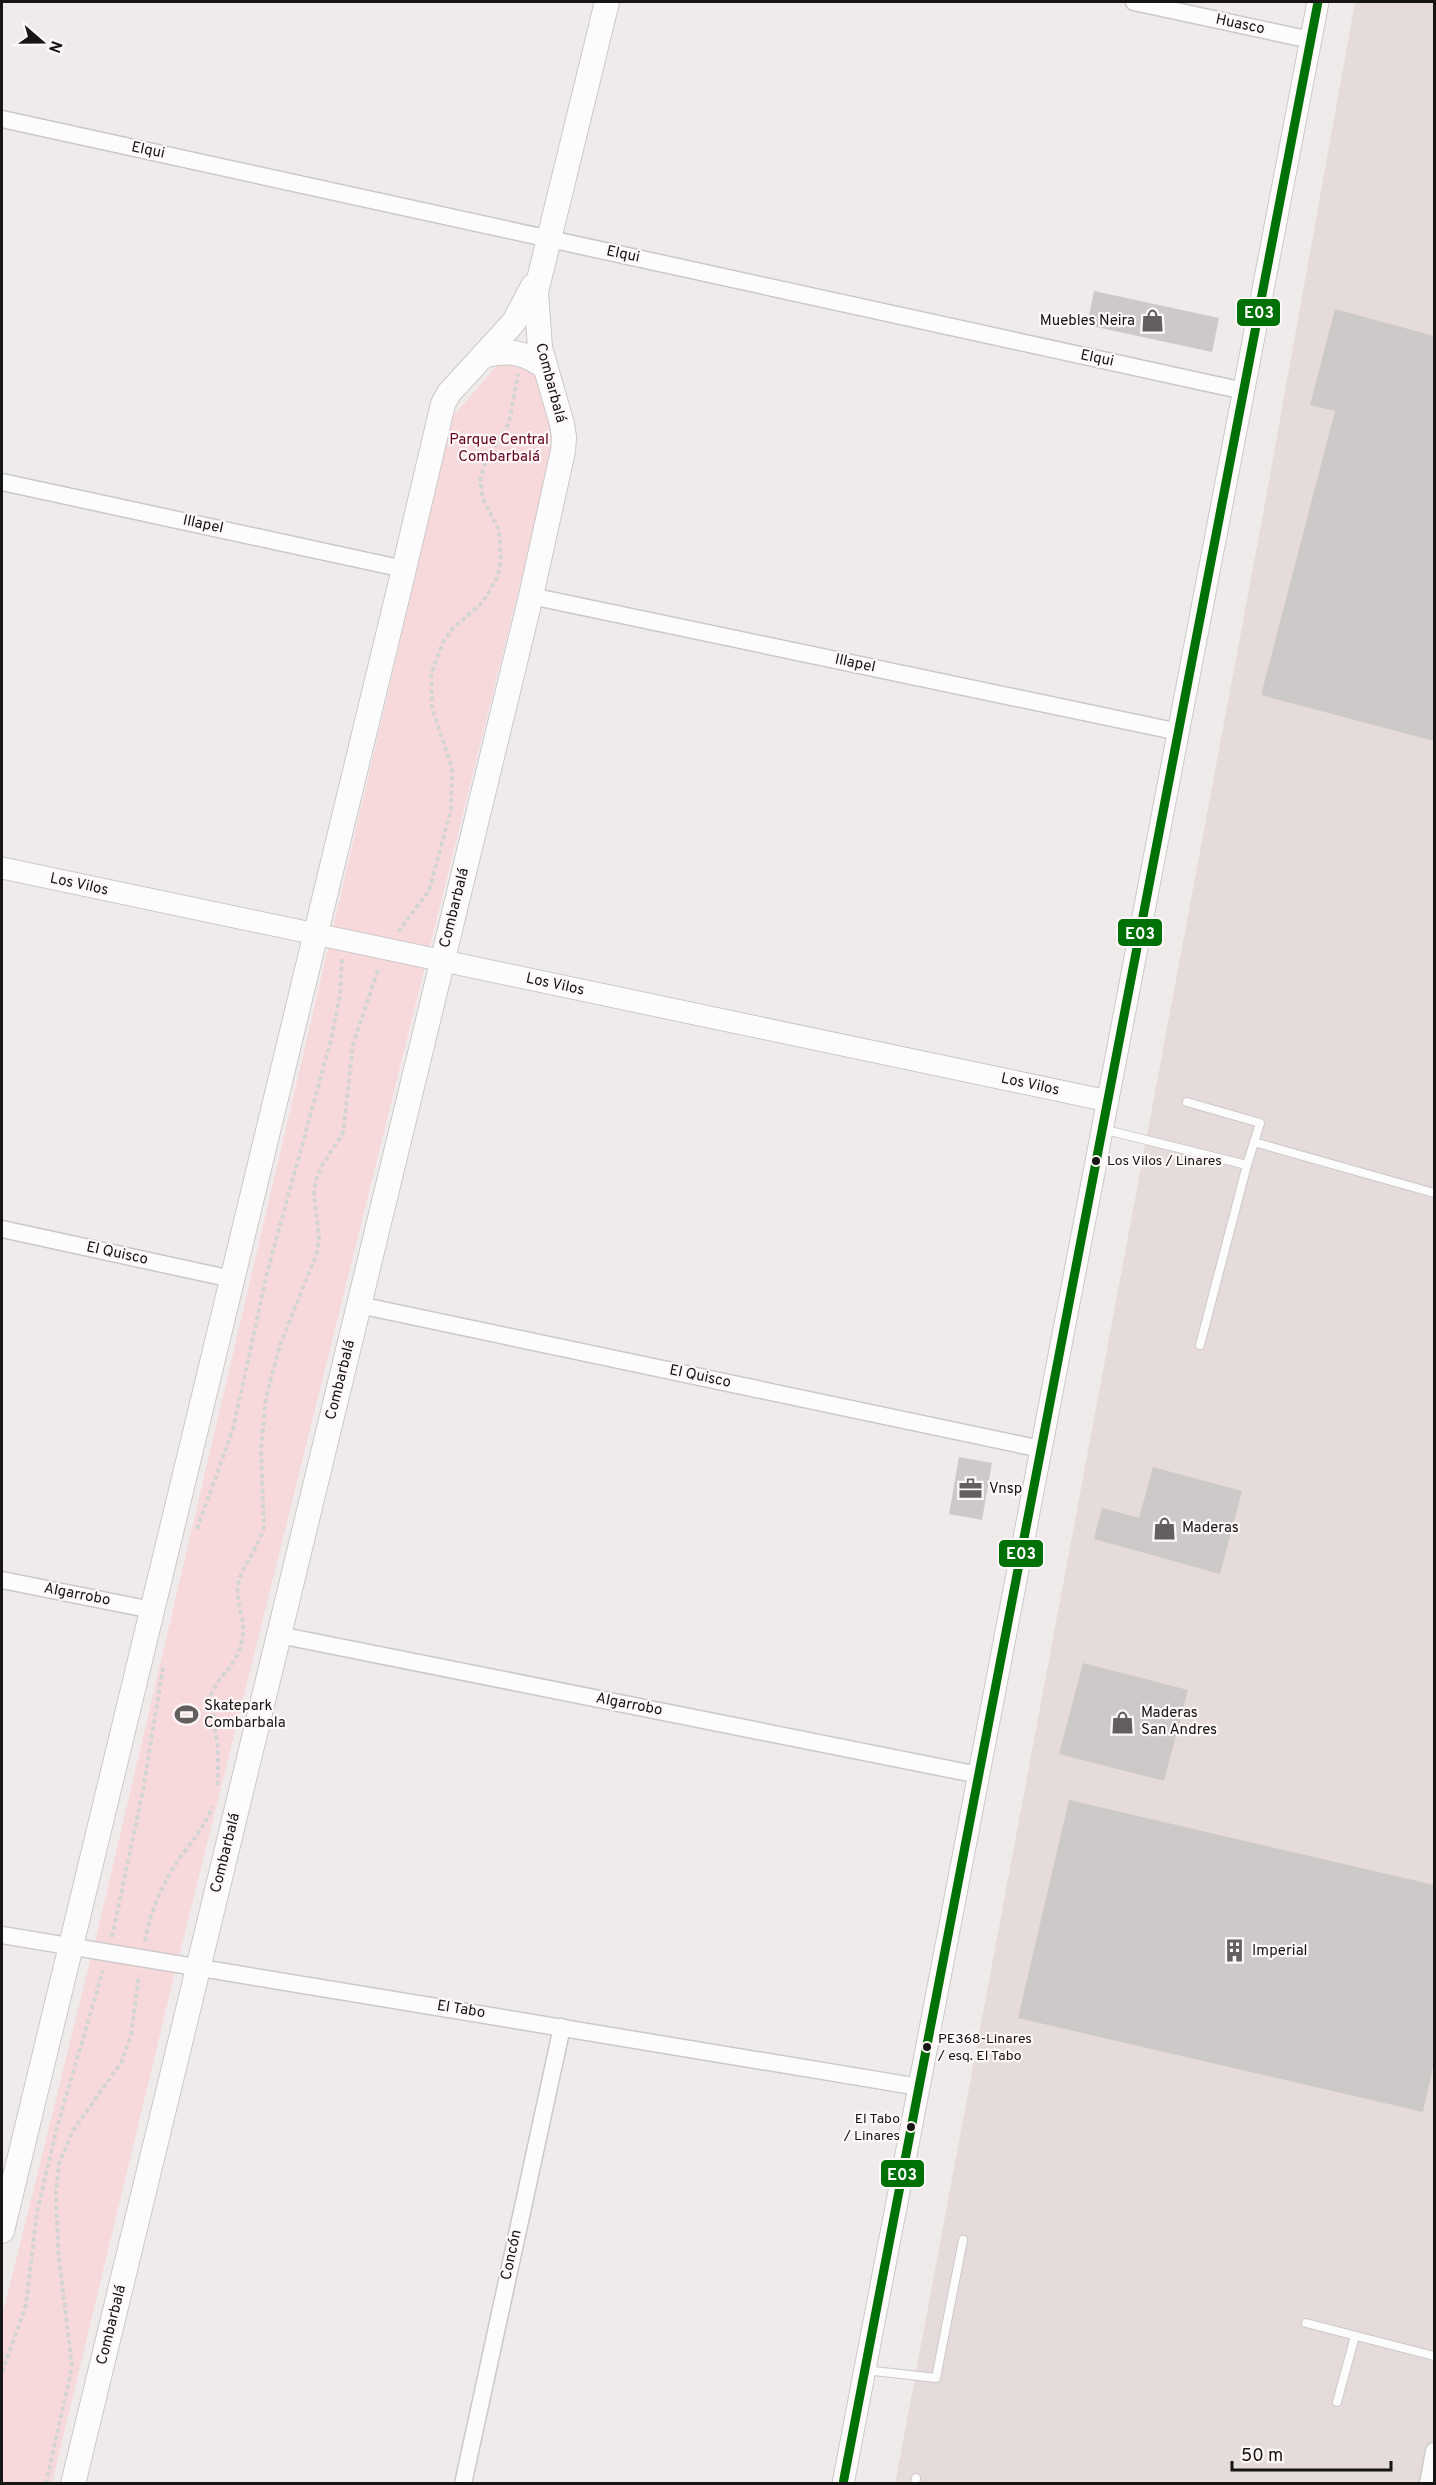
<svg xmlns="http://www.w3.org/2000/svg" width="1436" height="2485" font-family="Overpass,sans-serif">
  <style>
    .built { fill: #e6dbdb }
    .green { fill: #f7d9dc }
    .building { fill: #cdc9c9 }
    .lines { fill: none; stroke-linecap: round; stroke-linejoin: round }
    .service-casing { stroke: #ccc8c8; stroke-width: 10 }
    .minor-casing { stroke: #ccc8c8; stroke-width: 19 }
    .tertiary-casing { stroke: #ccc8c8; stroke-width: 23 }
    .secondary-casing { stroke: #ccc8c8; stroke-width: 26 }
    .path { stroke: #d5d4d4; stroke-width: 4; stroke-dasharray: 4.5 3; stroke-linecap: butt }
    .service { stroke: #fdfcfc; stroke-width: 8 }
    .minor { stroke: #fdfcfc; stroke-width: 16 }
    .tertiary { stroke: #fdfcfc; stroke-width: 21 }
    .secondary { stroke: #fdfcfc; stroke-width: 24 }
    .bus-1-casing { stroke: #fef7f7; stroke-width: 14 }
    .bus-1 { stroke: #007106; stroke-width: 9 }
    .bus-dot { fill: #171414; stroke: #fef7f7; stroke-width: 2 }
    .labels { text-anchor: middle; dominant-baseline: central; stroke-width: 4.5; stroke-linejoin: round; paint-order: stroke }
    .bus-label { font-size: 14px; fill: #171414; stroke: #fef7f7; text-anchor: start }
    .street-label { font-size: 15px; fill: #171414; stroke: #fef7f7 }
    .poi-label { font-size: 15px; fill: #171414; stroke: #fef7f7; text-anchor: start }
    .park-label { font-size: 15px; fill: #630021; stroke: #fef7f7 }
    .line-badge { stroke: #fef7f7; stroke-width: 2 }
    .badge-label { font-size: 16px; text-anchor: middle; font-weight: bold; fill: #fff }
  </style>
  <rect width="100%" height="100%" fill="#f0ebeb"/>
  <path class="built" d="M 1355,2 L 1434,2 L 1434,2483 L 895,2484 L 1263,514 Z"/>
  <path class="green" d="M 500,362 L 535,373 L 556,439 L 169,1997 L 52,2483 L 2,2484 L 2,2317 L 98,1929 L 453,416 Z"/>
  <g class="building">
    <path d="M 1094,291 L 1219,318 L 1212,352 L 1087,325 Z"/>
    <path d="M 1335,309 L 1434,336 L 1434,741 L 1261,695 L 1335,411 L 1310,405 Z"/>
    <path d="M 959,1457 L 992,1463 L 982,1520 L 949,1514 Z"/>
    <path d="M 1153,1467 L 1242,1491 L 1220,1574 L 1094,1539 L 1102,1508 L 1139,1518 Z"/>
    <path d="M 1083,1663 L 1188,1690 L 1164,1781 L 1059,1754 Z"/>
    <path d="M 1069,1800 L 1434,1885 L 1434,2063 L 1423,2112 L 1018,2018 Z"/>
  </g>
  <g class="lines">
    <defs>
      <g id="service">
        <path d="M 1102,1129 L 1247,1165 L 1260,1123 L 1187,1102"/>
        <path d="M 1254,1142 L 1434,1193"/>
        <path d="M 1200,1345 L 1247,1165"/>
        <path d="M 1306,2323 L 1434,2356"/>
        <path d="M 865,2370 L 936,2378 L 963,2240"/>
        <path d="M 1337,2402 L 1355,2336"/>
        <path d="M 915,2484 L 916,2478"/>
      </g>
      <g id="minor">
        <path d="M 1134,2 L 1311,40"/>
        <path d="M 2,119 L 1244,391"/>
        <path d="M 2,482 L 404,569"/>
        <path d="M 531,596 L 1179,732"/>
        <path d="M 2,1229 L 232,1279"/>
        <path d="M 359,1305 L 1041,1449"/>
        <path d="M 2,1580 L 152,1610"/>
        <path d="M 279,1635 L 979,1775"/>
        <path d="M 2,1935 L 919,2087"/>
        <path d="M 463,2484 L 562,2027"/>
        <path d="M 1428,2484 L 1434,2451"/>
      </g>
      <g id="tertiary">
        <path d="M 2,868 L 1108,1101"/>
        <path d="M 843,2484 L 1318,2"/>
      </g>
      <g id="secondary">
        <path d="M 483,356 C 507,349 526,352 546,368"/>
        <path d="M 2,2231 L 404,569 L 443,404 L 449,393 L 514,322 L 533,286"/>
        <path d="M 73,2484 L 531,596 L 563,451 L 564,437 L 562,424 L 540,348 L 536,292 L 607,2"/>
      </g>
    </defs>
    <use href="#service" class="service-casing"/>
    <use href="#minor" class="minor-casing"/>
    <use href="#tertiary" class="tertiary-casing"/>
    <use href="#secondary" class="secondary-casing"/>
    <g class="path">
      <path d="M 398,932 L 429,891 L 451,809 L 452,768 L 432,708 L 431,674 L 443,642 L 453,628 L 483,602 L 497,578 L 501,562 L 499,530 L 483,499 L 480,481 L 485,463 L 509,423 L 518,374"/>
      <path d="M 197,1529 L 233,1429 L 267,1273 L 331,1040 L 340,996 L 342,959"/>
      <path d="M 218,1785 L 218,1750 L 211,1695 C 217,1677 235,1667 240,1648 C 249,1620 235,1607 238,1585 C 241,1567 259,1548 264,1526 L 261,1449 L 266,1398 L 280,1345 L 317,1253 L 319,1238 L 314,1194 L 316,1180 L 321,1167 L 343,1133 L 353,1044 L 379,967"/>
      <path d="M 112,1937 L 143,1790 L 163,1668"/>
      <path d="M 145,1941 C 150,1911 164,1880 182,1855 C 194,1839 205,1826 212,1807"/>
      <path d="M 2,2372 L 26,2305 L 37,2212 L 58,2124 L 103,1970"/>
      <path d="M 46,2484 L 72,2367 L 58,2249 L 56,2192 L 59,2164 L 72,2132 L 121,2063 L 131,2035 L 139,1975"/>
    </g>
    <use href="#service" class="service"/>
    <use href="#minor" class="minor"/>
    <use href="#tertiary" class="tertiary"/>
    <use href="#secondary" class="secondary"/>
    <defs>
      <path id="bus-1" d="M 843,2484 L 1318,2"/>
    </defs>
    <use href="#bus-1" class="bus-1-casing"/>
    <use href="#bus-1" class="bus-1"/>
  </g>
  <defs>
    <symbol id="shop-bare" viewBox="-9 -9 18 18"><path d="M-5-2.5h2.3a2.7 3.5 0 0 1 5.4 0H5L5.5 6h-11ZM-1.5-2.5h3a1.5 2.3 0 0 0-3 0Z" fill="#635f5f" stroke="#fef7f7" stroke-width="2.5" paint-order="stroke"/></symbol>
    <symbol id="office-bare" viewBox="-9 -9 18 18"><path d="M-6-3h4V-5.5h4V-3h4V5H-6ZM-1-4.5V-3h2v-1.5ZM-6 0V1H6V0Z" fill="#635f5f" stroke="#fef7f7" stroke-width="2.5" paint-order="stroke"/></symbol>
    <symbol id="stadium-bare" viewBox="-9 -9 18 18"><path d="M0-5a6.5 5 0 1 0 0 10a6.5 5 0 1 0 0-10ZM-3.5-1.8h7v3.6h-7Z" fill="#635f5f" stroke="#fef7f7" stroke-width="2.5" paint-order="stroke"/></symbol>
    <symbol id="building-bare" viewBox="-9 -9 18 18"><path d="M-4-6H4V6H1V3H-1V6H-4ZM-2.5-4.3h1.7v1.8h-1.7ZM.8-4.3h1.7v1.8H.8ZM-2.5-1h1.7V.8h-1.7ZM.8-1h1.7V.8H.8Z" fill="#635f5f" stroke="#fef7f7" stroke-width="2.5" paint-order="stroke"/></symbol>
  </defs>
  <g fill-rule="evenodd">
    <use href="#shop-bare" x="1136" y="304" width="33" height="33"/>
    <use href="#office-bare" x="954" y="1472" width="33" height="33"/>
    <use href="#shop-bare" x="1148" y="1512" width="33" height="33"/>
    <use href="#stadium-bare" x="170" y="1698" width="33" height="33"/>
    <use href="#shop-bare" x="1106" y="1706" width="33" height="33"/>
    <use href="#building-bare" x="1218" y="1934" width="33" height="33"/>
  </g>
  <g class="bus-dot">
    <circle cx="1096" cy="1161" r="5"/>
    <circle cx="927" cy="2047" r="5"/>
    <circle cx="911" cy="2127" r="5"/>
  </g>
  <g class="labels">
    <g class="bus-label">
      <text x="1107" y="1161">Los Vilos / Linares</text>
      <text x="938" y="2039">PE368-Linares<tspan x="938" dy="17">/ esq. El Tabo</tspan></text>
      <text x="900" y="2119" text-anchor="end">El Tabo<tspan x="900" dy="17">/ Linares</tspan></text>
    </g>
    <g class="street-label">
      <text transform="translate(1240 25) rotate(12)">Huasco</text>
      <text transform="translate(148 151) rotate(12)">Elqui</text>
      <text transform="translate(623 255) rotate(12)">Elqui</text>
      <text transform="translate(1097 359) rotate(12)">Elqui</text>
      <text transform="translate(550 383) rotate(75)">Combarbalá</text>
      <text transform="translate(203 525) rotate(12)">Illapel</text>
      <text transform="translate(855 664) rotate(12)">Illapel</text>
      <text transform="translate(79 885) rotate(12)">Los Vilos</text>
      <text transform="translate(455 908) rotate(-76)">Combarbalá</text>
      <text transform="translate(555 985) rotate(12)">Los Vilos</text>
      <text transform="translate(1030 1085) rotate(12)">Los Vilos</text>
      <text transform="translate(117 1254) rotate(12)">El Quisco</text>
      <text transform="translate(700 1377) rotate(12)">El Quisco</text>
      <text transform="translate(341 1380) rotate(-76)">Combarbalá</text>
      <text transform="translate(77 1595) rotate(11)">Algarrobo</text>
      <text transform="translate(629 1705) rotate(11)">Algarrobo</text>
      <text transform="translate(226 1853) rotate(-76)">Combarbalá</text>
      <text transform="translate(461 2010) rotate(9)">El Tabo</text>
      <text transform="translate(512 2255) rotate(-78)">Concón</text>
      <text transform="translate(112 2325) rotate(-76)">Combarbalá</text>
    </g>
    <g class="poi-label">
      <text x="1135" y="321" text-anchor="end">Muebles Neira</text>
      <text x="989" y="1489">Vnsp</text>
      <text x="1182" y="1528">Maderas</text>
      <text x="204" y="1706">Skatepark<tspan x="204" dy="17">Combarbala</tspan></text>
      <text x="1141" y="1713">Maderas<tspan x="1141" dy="17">San Andres</tspan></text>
      <text x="1252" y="1951">Imperial</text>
    </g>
    <g class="park-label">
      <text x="499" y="440">Parque Central<tspan x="499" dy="17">Combarbalá</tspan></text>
    </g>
  </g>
  <g class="line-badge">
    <rect x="1236" y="298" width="45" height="29" rx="6" fill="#007106"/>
    <rect x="1117" y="918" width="46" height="29" rx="6" fill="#007106"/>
    <rect x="998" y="1539" width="46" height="29" rx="6" fill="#007106"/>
    <rect x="880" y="2159" width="45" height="29" rx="6" fill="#007106"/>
  </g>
  <g class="badge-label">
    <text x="1259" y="318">E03</text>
    <text x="1140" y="939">E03</text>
    <text x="1021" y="1559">E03</text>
    <text x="902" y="2180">E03</text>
  </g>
  <rect width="1436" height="2485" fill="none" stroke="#171414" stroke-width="6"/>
  <g transform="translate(42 42) rotate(110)" stroke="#fef7f7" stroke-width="4.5" paint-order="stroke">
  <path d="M0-4.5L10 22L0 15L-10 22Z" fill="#171414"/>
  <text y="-9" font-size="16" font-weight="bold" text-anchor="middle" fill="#171414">N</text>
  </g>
  <path d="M1232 2461v9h159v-9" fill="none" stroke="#171414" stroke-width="3"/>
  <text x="1241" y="2461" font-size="18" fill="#171414" stroke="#fef7f7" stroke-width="4.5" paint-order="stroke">50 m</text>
</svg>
